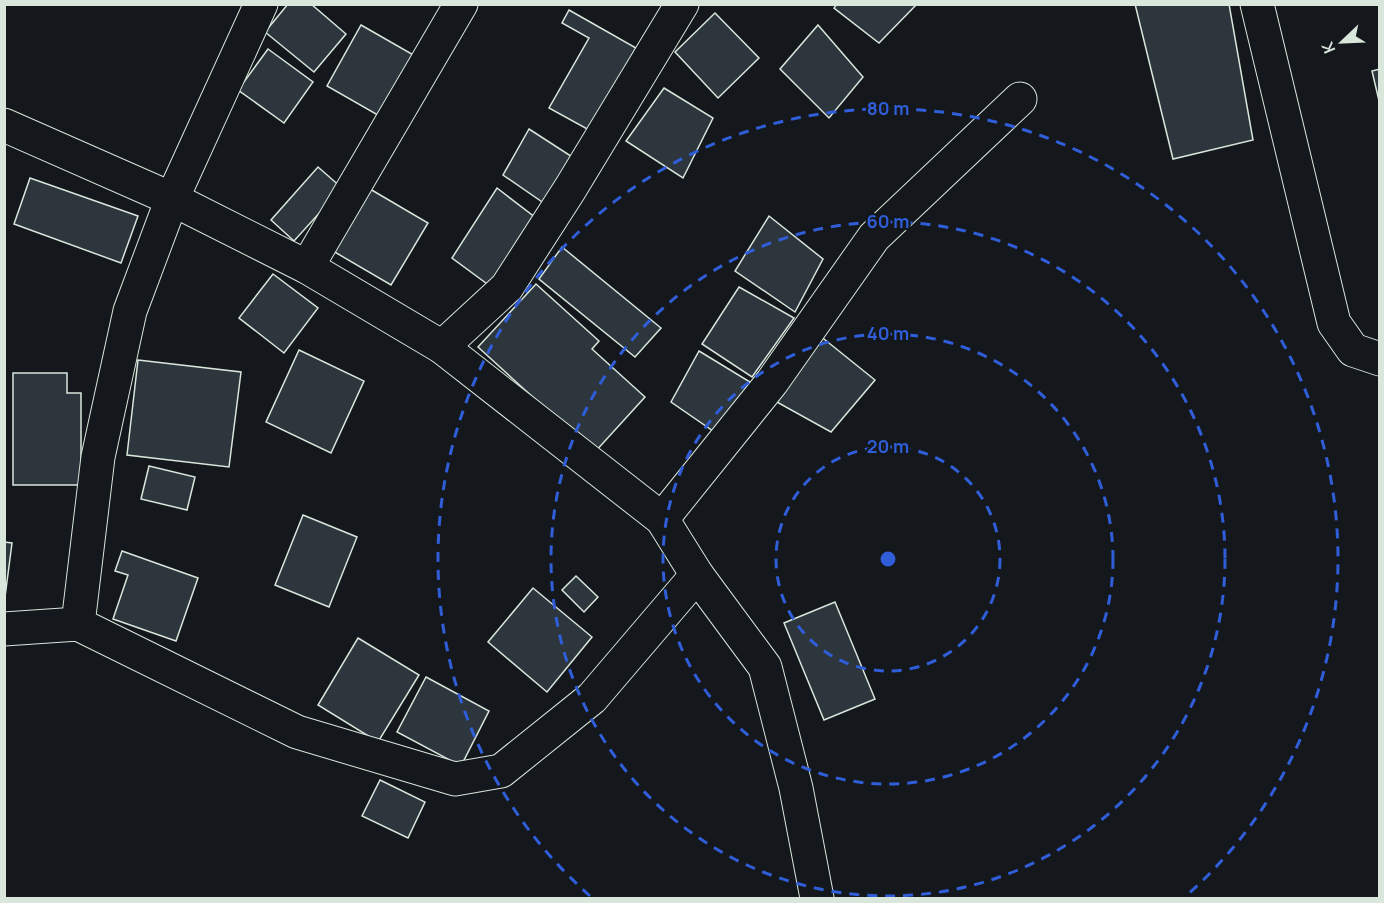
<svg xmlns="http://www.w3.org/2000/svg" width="1384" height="903" font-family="Manrope,sans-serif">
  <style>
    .building { fill: #2c363c; stroke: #d8e6dc; stroke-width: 1.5 }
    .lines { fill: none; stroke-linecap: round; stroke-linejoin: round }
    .minor-casing { stroke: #d8e6dc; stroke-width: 35 }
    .minor { stroke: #14181c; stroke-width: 33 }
    .ring { fill: none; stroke: #305dd8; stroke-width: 3; stroke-dasharray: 10 8 }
    .centre { fill: #305dd8; stroke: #14181c; stroke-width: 3 }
    .ring-label { font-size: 18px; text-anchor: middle; font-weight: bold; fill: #305dd8; stroke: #14181c; stroke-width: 4.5; stroke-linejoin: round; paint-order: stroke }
  </style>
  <rect width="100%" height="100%" fill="#14181c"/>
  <g class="building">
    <path d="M 288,4 L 311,4 L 346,34 L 314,72 L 265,32 Z"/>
    <path d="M 837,4 L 917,4 L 879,43 L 834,8 Z"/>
    <path d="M 1135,4 L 1229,4 L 1253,140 L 1173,159 Z"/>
    <path d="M 569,10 L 636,48 L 589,130 L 549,108 L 589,38 L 562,23 Z"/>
    <path d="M 715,13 L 759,58 L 718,98 L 675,52 Z"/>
    <path d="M 361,25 L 417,57 L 383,118 L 327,86 Z"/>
    <path d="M 818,25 L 863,77 L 829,118 L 780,69 Z"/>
    <path d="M 268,49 L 313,82 L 284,123 L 238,90 Z"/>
    <path d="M 1380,69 L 1380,105 L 1372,71 Z"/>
    <path d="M 664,88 L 713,118 L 683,178 L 626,141 Z"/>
    <path d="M 529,129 L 577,160 L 548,206 L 503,175 Z"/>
    <path d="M 318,167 L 342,188 L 294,241 L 271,220 Z"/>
    <path d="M 30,178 L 138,216 L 121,263 L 14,224 Z"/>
    <path d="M 497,188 L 536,218 L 494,289 L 452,258 Z"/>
    <path d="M 370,189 L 428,223 L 391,285 L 333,251 Z"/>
    <path d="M 769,216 L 823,259 L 795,312 L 735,271 Z"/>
    <path d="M 562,247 L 661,328 L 635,357 L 539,279 Z"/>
    <path d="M 273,274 L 318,308 L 284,353 L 239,318 Z"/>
    <path d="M 536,284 L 599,341 L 592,349 L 645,397 L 594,453 L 478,347 Z"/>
    <path d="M 739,287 L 794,318 L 752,377 L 702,344 Z"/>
    <path d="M 819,335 L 875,380 L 831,432 L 775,401 Z"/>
    <path d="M 299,350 L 364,381 L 331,453 L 266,422 Z"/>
    <path d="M 699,351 L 750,382 L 716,433 L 671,402 Z"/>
    <path d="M 138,360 L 241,372 L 229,467 L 127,455 Z"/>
    <path d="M 13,373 L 67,373 L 67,393 L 81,393 L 81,485 L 13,485 Z"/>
    <path d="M 149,466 L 195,477 L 187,510 L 141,499 Z"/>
    <path d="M 303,515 L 357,537 L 329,607 L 275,585 Z"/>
    <path d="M 4,542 L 12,543 L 4,605 Z"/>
    <path d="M 122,551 L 198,578 L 176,641 L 113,619 L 128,575 L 115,571 Z"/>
    <path d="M 576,576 L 598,597 L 584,612 L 562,590 Z"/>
    <path d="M 533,588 L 592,637 L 547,692 L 488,642 Z"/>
    <path d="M 835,602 L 875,699 L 824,720 L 784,623 Z"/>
    <path d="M 358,638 L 419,675 L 378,742 L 318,705 Z"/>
    <path d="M 426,677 L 489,711 L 461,766 L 397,732 Z"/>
    <path d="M 380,780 L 425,802 L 408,838 L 362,816 Z"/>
  </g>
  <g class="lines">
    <defs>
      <g id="minor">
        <path d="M 1257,4 L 1334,323 L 1353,350 L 1380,359"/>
        <path d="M 4,125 L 172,199 L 307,267 L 442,347 L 662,519 L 697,575 L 765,667 L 796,788 L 817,898"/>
        <path d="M 307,267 L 461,4"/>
        <path d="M 442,347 L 507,287 L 570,189 L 682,4"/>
        <path d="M 662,519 L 772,382 L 874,237 L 1020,99"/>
        <path d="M 78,624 L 98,457 L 130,311 L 172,199 L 261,4"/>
        <path d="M 4,629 L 78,624 L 297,732 L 455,779 L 501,771 L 592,698 L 697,575"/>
      </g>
    </defs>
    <use href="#minor" class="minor-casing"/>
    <use href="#minor" class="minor"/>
  </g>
  <g class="ring">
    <circle cx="888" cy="559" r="112"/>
    <circle cx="888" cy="559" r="225"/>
    <circle cx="888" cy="559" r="337"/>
    <path d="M590 896A450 450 0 1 1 1186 896"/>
  </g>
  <circle cx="888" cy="559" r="9" class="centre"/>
  <g class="ring-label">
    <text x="888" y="115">80 m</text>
    <text x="888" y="228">60 m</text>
    <text x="888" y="340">40 m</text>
    <text x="888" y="453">20 m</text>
  </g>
  <rect width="1384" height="903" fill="none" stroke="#d8e6dc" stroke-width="12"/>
  <g transform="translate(1342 42) rotate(247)" stroke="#14181c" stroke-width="4.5" paint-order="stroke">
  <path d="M0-4.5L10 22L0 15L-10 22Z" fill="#d8e6dc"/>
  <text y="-9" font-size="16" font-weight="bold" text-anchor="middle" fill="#d8e6dc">K</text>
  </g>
</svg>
